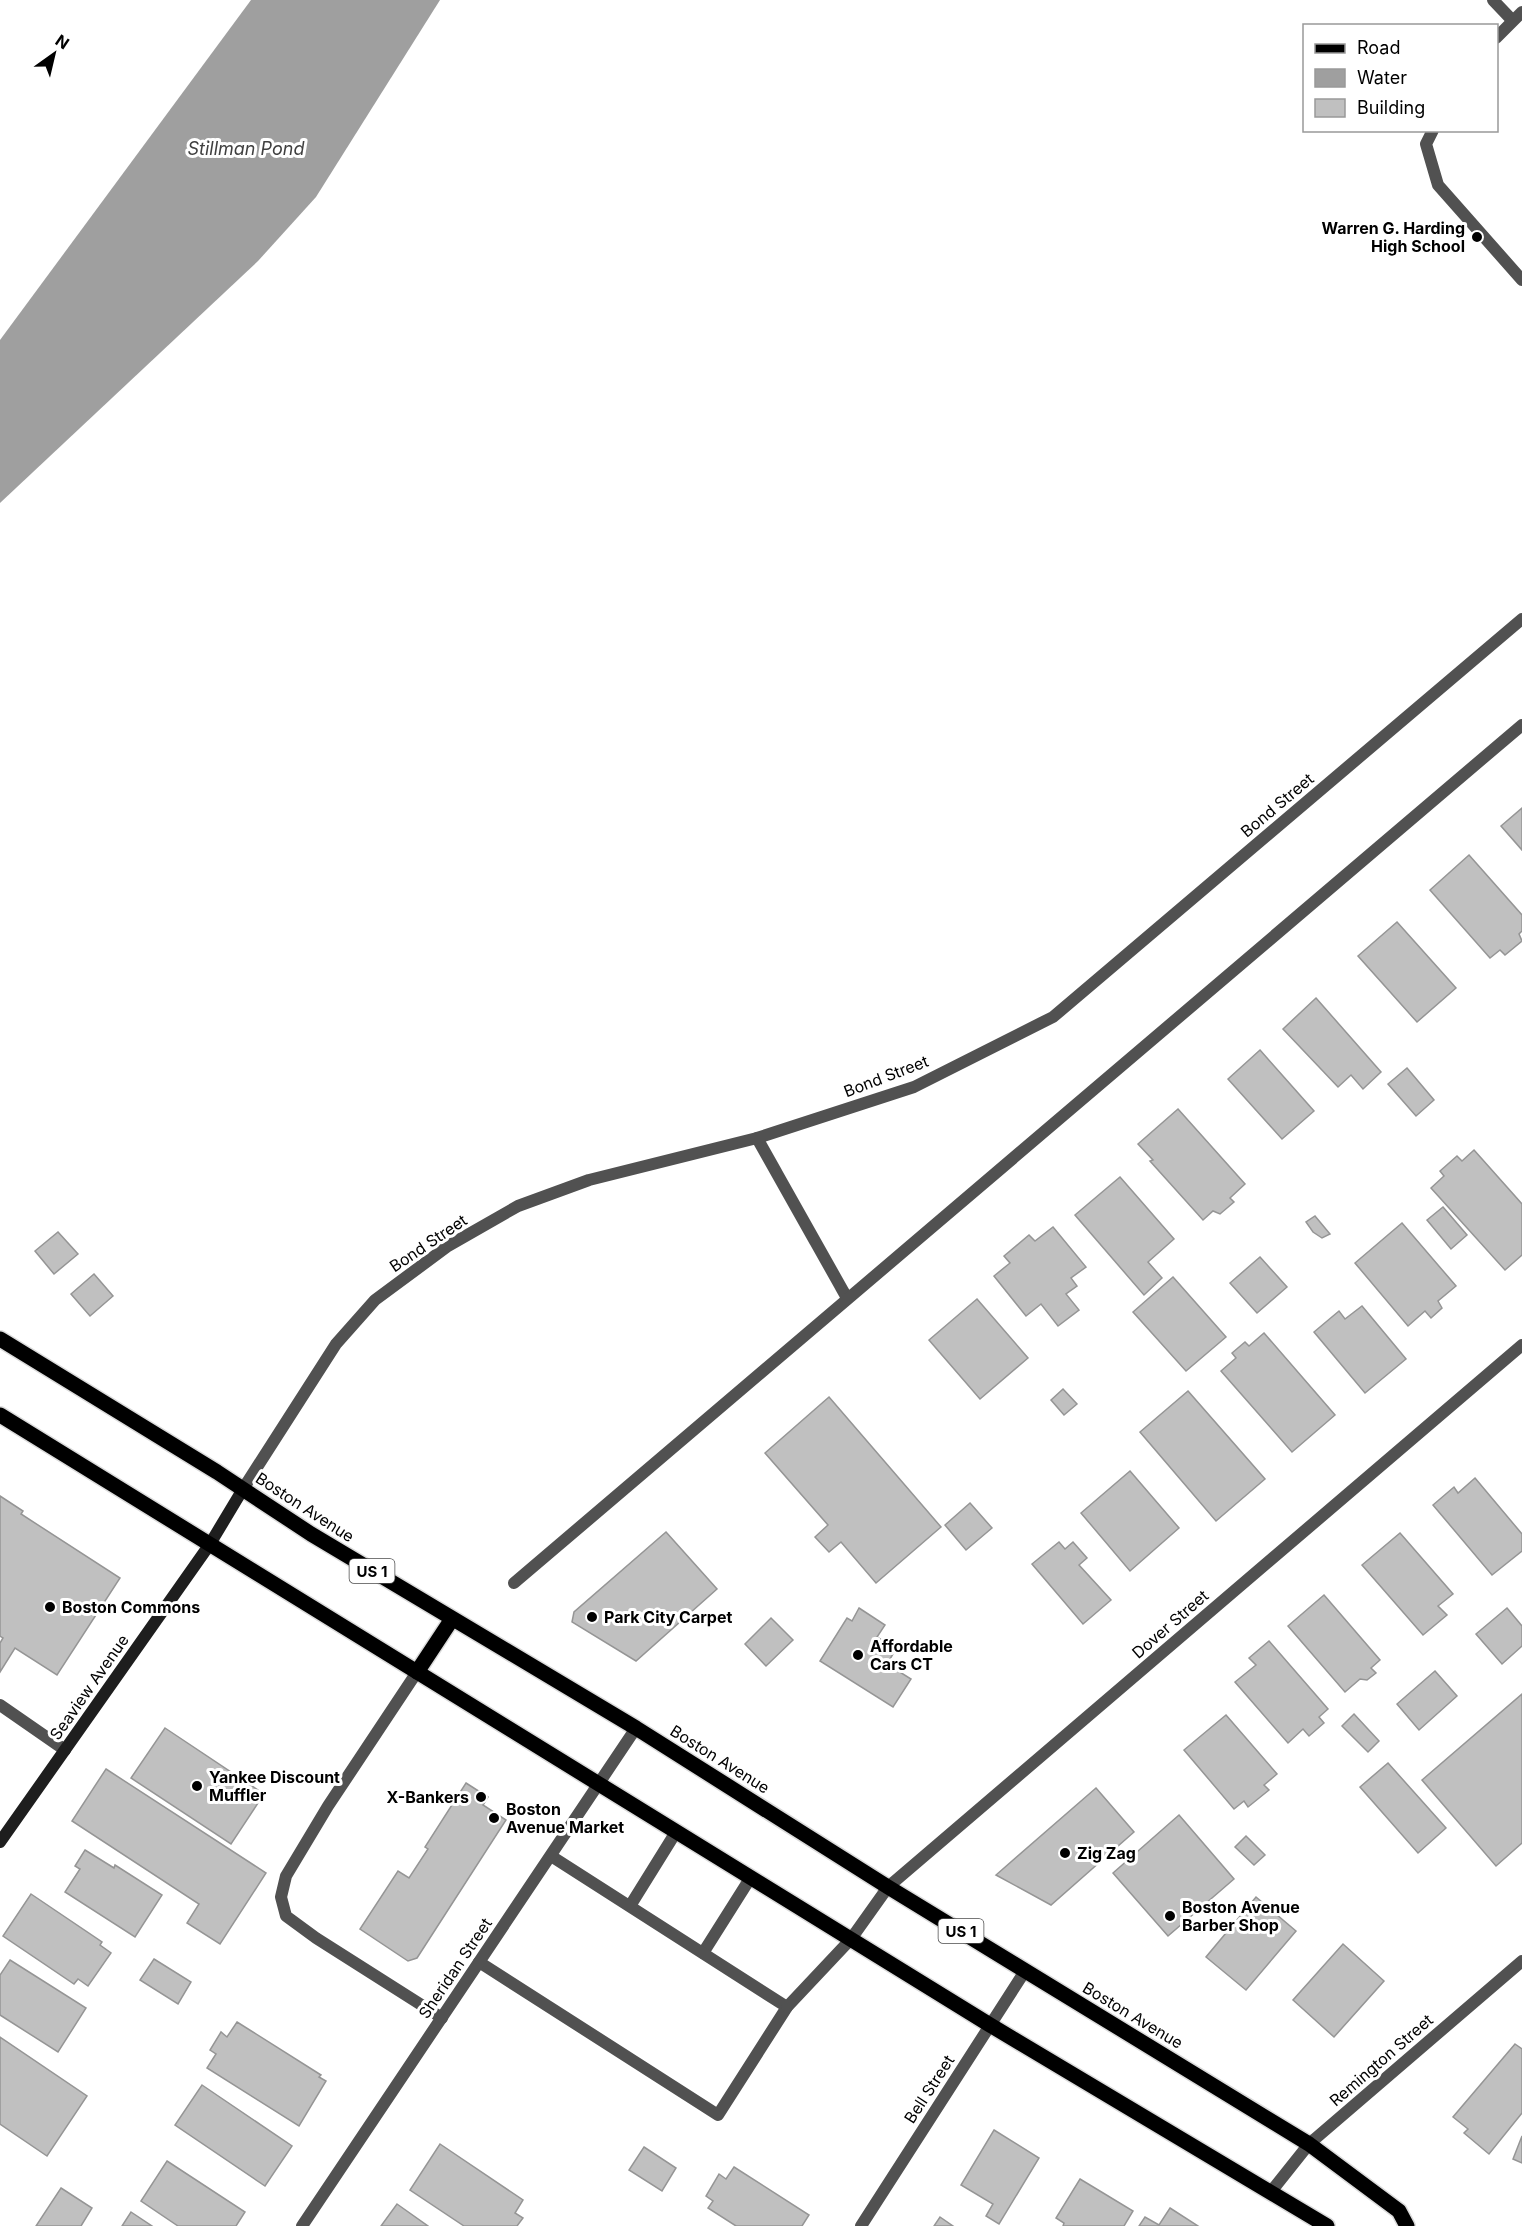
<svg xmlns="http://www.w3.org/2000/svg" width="1522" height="2226" font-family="Inter,sans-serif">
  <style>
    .water { fill: #9f9f9f }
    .building { fill: #c0c0c0; stroke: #959595; stroke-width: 1.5 }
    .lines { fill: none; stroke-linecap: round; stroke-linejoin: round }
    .primary-casing { stroke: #dbdbdb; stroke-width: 18 }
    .service { stroke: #515151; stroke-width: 12 }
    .minor { stroke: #515151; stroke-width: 12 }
    .secondary { stroke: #1e1e1e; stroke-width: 12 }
    .primary { stroke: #000; stroke-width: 15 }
    .poi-dot { fill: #000; stroke: #fff; stroke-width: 2 }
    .labels { text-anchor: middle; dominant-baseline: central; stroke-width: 6; stroke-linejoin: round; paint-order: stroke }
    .shield { fill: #fff; stroke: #4c4c4c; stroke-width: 1.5 }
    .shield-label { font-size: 15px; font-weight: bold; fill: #000 }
    .poi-label { font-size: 16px; font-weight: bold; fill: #000; stroke: #fff; text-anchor: start }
    .street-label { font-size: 16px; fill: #000; stroke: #fff }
    .water-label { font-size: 18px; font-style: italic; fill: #404040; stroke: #fff }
  </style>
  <rect width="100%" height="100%" fill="#fff"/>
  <path class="water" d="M 251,0 L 440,0 L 316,197 L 258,261 L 0,503 L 0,340 Z"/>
  <g class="building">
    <path d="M 1522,808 L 1522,850 L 1501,826 Z"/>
    <path d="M 1469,855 L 1522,915 L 1522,931 L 1519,934 L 1522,941 L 1505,955 L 1500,950 L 1490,958 L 1430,890 Z"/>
    <path d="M 1397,922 L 1456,988 L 1417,1022 L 1358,956 Z"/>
    <path d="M 1316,998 L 1381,1072 L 1363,1089 L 1351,1075 L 1338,1087 L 1283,1029 Z"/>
    <path d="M 1260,1050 L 1314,1111 L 1282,1139 L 1228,1079 Z"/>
    <path d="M 1407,1068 L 1434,1100 L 1416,1116 L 1388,1084 Z"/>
    <path d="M 1178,1109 L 1245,1184 L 1230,1198 L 1234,1202 L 1220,1214 L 1213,1211 L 1203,1220 L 1150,1161 L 1153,1160 L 1138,1144 Z"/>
    <path d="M 1474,1150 L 1522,1204 L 1522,1255 L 1505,1270 L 1431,1188 L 1444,1176 L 1440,1171 L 1457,1156 L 1462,1161 Z"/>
    <path d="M 1120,1177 L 1174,1239 L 1148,1262 L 1162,1278 L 1144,1295 L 1075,1215 Z"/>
    <path d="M 1443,1207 L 1467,1235 L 1451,1249 L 1427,1220 Z"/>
    <path d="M 1315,1216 L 1330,1234 L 1322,1238 L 1313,1232 L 1306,1222 Z"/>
    <path d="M 1402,1223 L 1456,1286 L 1438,1301 L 1442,1308 L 1431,1318 L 1425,1311 L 1408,1326 L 1355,1263 Z"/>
    <path d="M 1053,1227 L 1086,1267 L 1071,1278 L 1077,1286 L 1066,1294 L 1079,1310 L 1058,1326 L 1041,1304 L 1026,1316 L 994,1276 L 1010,1263 L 1004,1256 L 1029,1235 L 1035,1241 Z"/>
    <path d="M 58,1232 L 78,1254 L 54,1274 L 35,1251 Z"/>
    <path d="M 1260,1257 L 1287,1287 L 1257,1313 L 1230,1283 Z"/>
    <path d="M 94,1274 L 113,1296 L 90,1316 L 71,1294 Z"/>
    <path d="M 1173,1277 L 1226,1337 L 1186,1371 L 1133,1312 Z"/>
    <path d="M 977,1299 L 1028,1358 L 980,1399 L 929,1340 Z"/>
    <path d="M 1362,1306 L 1406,1359 L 1365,1393 L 1314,1332 L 1339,1311 L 1345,1319 Z"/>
    <path d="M 1264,1333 L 1335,1415 L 1292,1452 L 1221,1371 L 1236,1358 L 1232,1353 L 1245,1342 L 1249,1346 Z"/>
    <path d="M 1063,1389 L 1077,1404 L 1064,1415 L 1051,1400 Z"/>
    <path d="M 1188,1391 L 1265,1479 L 1216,1521 L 1140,1432 Z"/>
    <path d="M 829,1397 L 941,1527 L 876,1583 L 841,1542 L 829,1552 L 815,1537 L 828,1525 L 765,1453 Z"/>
    <path d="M 1130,1471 L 1179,1528 L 1130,1571 L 1081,1513 Z"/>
    <path d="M 1475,1478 L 1522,1534 L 1522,1551 L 1492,1575 L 1433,1505 L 1454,1487 L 1458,1493 Z"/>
    <path d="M 0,1496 L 23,1511 L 21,1514 L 120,1578 L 57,1675 L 15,1648 L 0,1672 L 0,1643 L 3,1638 L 0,1636 Z"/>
    <path d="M 970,1503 L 992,1528 L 966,1550 L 945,1525 Z"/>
    <path d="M 666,1532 L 717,1589 L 636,1661 L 572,1622 L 574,1612 Z"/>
    <path d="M 1400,1533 L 1453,1594 L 1438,1606 L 1447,1615 L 1423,1635 L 1362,1565 Z"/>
    <path d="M 1059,1542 L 1065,1549 L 1073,1542 L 1087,1558 L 1079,1565 L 1111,1600 L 1083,1624 L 1032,1564 Z"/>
    <path d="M 1324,1595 L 1380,1660 L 1371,1668 L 1376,1673 L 1367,1680 L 1360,1679 L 1345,1692 L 1288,1626 Z"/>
    <path d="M 859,1608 L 885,1625 L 877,1637 L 896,1649 L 887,1664 L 911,1679 L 893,1707 L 820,1661 L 847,1618 L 852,1621 Z"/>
    <path d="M 1507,1608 L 1522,1626 L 1522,1646 L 1502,1664 L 1476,1634 Z"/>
    <path d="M 771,1618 L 793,1640 L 766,1666 L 745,1644 Z"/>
    <path d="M 1269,1641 L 1328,1709 L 1319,1717 L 1324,1723 L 1309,1736 L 1303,1729 L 1288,1743 L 1235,1682 L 1256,1665 L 1249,1658 Z"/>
    <path d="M 1435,1671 L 1457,1696 L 1419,1730 L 1397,1704 Z"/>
    <path d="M 1522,1694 L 1522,1843 L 1496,1866 L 1422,1780 Z"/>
    <path d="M 1354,1714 L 1379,1741 L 1368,1752 L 1342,1726 Z"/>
    <path d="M 1226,1715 L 1277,1774 L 1264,1785 L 1269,1790 L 1248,1807 L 1244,1801 L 1234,1809 L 1184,1750 Z"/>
    <path d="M 165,1728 L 264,1794 L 231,1844 L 131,1778 Z"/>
    <path d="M 1388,1763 L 1446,1828 L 1418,1853 L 1360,1787 Z"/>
    <path d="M 106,1769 L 266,1873 L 220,1944 L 187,1923 L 199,1904 L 72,1821 Z"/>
    <path d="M 466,1783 L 488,1797 L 483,1805 L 506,1820 L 417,1958 L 408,1961 L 360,1929 L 398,1871 L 409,1878 L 428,1849 L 425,1847 Z"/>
    <path d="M 1096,1788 L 1134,1832 L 1051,1905 L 996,1875 Z"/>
    <path d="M 1179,1815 L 1234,1879 L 1168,1936 L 1113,1873 Z"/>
    <path d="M 1246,1836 L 1265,1855 L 1254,1865 L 1235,1847 Z"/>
    <path d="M 85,1850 L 114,1868 L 115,1865 L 162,1895 L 135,1937 L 65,1892 L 80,1869 L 75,1866 Z"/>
    <path d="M 31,1894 L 102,1942 L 100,1945 L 111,1953 L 88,1986 L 78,1979 L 74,1984 L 3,1936 Z"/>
    <path d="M 1256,1897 L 1296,1931 L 1246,1990 L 1206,1957 Z"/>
    <path d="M 1343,1944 L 1384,1981 L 1334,2037 L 1293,2000 Z"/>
    <path d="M 154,1959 L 191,1982 L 178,2004 L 140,1980 Z"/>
    <path d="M 10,1960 L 86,2008 L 58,2052 L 0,2015 L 0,1975 Z"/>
    <path d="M 237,2022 L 321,2075 L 319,2077 L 326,2081 L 299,2126 L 207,2068 L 216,2054 L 210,2050 L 221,2032 L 227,2037 Z"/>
    <path d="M 0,2037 L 87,2096 L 47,2156 L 0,2124 Z"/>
    <path d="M 1515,2044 L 1522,2049 L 1522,2113 L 1489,2154 L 1464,2133 L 1468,2129 L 1453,2117 Z"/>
    <path d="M 202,2085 L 292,2146 L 265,2186 L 175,2125 Z"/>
    <path d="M 994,2130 L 1039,2158 L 999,2224 L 986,2216 L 993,2204 L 961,2185 Z"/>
    <path d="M 1522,2136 L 1522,2163 L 1513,2159 Z"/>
    <path d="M 440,2144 L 523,2200 L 515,2213 L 523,2218 L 517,2226 L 464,2226 L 410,2190 Z"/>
    <path d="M 644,2147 L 676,2168 L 662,2191 L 629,2170 Z"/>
    <path d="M 167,2161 L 245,2212 L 236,2226 L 178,2226 L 141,2201 Z"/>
    <path d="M 734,2167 L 809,2215 L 802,2226 L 736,2226 L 708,2208 L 713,2201 L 706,2196 L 719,2174 L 726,2179 Z"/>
    <path d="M 1080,2179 L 1133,2211 L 1124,2226 L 1063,2226 L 1064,2223 L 1056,2218 Z"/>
    <path d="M 61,2188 L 92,2208 L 81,2226 L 36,2226 Z"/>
    <path d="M 397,2204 L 428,2226 L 381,2226 Z"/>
    <path d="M 1170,2208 L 1198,2226 L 1139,2226 L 1145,2217 L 1159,2225 Z"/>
    <path d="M 131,2212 L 152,2226 L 122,2226 Z"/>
    <path d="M 940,2217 L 953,2226 L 934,2226 Z"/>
  </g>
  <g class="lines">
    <defs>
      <g id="primary">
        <path d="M 0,1339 L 217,1472 L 311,1534 L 636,1728 L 888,1887 L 1309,2144 L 1399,2211 L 1407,2226"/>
        <path d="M 0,1415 L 990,2025 L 1327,2226"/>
        <path d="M 417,1672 L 452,1619"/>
      </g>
    </defs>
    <use href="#primary" class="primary-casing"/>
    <g class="service">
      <path d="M 1493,0 L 1512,20"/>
      <path d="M 1496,38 L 1522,12"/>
      <path d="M 1433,130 L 1426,144 L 1438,185 L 1522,280"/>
      <path d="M 757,1138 L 847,1298"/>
      <path d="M 514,1583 L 1522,725"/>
      <path d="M 417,1672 L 328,1806 L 286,1876 L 281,1897 L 286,1916 L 316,1938 L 442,2018"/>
      <path d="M 0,1705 L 65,1750"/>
      <path d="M 630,1906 L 676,1832"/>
      <path d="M 703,1953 L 751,1877"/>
      <path d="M 479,1962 L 718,2115 L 787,2007 L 551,1856"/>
      <path d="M 787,2007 L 851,1939"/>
    </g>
    <g class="minor">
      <path d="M 243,1489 L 336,1344 L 375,1300 L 448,1246 L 518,1206 L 589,1180 L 757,1138 L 914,1087 L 1053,1017 L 1522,619"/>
      <path d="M 851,1939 L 888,1887 L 1522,1345"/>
      <path d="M 1270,2193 L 1309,2144 L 1522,1961"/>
      <path d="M 302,2226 L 636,1728"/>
      <path d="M 861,2226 L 1025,1971"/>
    </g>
    <path class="secondary" d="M 0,1842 L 210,1544 L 243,1489"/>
    <use href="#primary" class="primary"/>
  </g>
  <g class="poi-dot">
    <circle cx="1477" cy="237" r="6"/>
    <circle cx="50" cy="1607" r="6"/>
    <circle cx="592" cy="1617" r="6"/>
    <circle cx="858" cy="1655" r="6"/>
    <circle cx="197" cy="1786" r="6"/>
    <circle cx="481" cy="1797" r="6"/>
    <circle cx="494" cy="1818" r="6"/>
    <circle cx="1065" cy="1853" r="6"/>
    <circle cx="1170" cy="1916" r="6"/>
  </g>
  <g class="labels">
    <g class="shield">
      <rect x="349.5" y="1559" width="45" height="24" rx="4.5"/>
      <rect x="938.5" y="1919" width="45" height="24" rx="4.5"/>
    </g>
    <g class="shield-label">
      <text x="372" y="1571">US 1</text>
      <text x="961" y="1931">US 1</text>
    </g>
    <g class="poi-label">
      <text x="1465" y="228" text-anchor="end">Warren G. Harding<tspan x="1465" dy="18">High School</tspan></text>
      <text x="62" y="1607">Boston Commons</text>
      <text x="604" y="1617">Park City Carpet</text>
      <text x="870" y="1646">Affordable<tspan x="870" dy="18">Cars CT</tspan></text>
      <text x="209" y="1777">Yankee Discount<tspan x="209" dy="18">Muffler</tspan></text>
      <text x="469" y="1797" text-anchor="end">X-Bankers</text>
      <text x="506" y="1809">Boston<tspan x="506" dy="18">Avenue Market</tspan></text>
      <text x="1077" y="1853">Zig Zag</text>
      <text x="1182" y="1907">Boston Avenue<tspan x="1182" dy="18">Barber Shop</tspan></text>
    </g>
    <g class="street-label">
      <text transform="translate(1277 805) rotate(-40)">Bond Street</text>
      <text transform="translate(886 1076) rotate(-21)">Bond Street</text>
      <text transform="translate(428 1243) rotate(-34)">Bond Street</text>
      <text transform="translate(305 1507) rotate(33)">Boston Avenue</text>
      <text transform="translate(1170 1624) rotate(-41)">Dover Street</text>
      <text transform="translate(89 1687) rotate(-55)">Seaview Avenue</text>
      <text transform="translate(720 1759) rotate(32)">Boston Avenue</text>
      <text transform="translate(455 1968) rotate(-56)">Sheridan Street</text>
      <text transform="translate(1133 2015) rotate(31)">Boston Avenue</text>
      <text transform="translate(1381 2060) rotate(-41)">Remington Street</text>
      <text transform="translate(929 2089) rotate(-57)">Bell Street</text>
    </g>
    <g class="water-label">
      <text x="246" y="148">Stillman Pond</text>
    </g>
  </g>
  <rect x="1303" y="24" width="195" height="108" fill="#ffffff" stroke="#999999" stroke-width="1.5"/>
  <rect x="1315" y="44" width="30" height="9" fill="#000000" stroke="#999999" stroke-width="1.5"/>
  <text x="1357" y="54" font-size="18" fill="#000000">Road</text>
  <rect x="1315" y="69" width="30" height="18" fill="#9f9f9f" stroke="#999999" stroke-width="1.5"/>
  <text x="1357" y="84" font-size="18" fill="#000000">Water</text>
  <rect x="1315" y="99" width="30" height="18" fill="#c0c0c0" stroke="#999999" stroke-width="1.5"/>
  <text x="1357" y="114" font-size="18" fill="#000000">Building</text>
  <g transform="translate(54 54) rotate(34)" stroke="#ffffff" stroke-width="4.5" paint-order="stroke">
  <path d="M0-4.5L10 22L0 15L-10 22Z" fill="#000000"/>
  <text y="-9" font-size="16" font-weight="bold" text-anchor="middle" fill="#000000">N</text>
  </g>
</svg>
